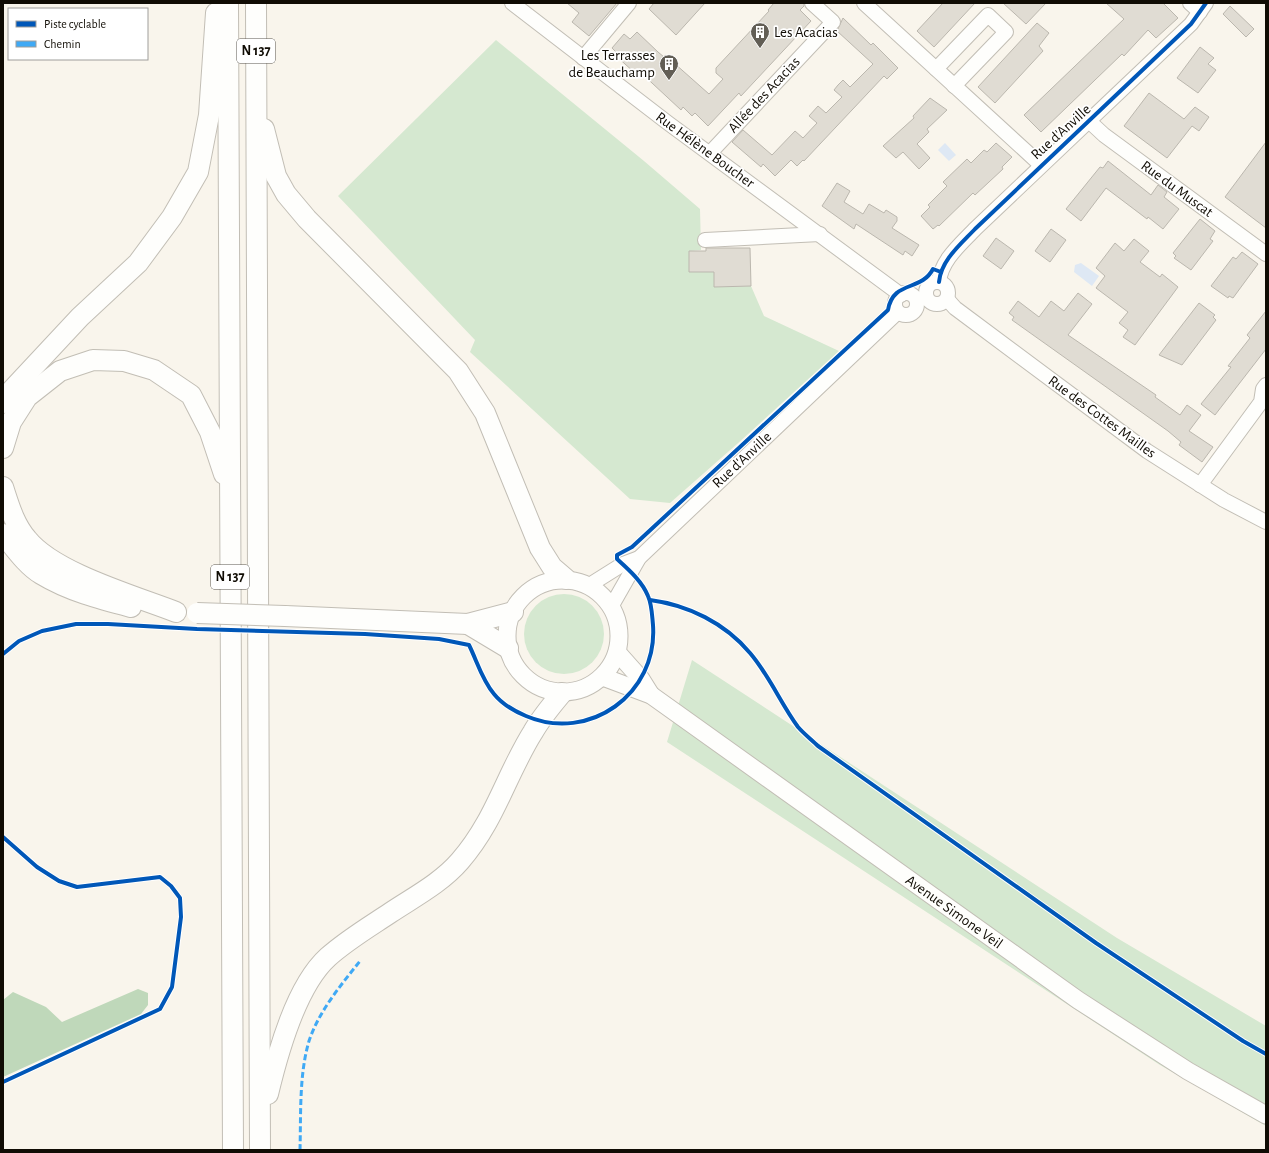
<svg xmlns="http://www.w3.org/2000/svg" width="1269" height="1153" font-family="'Alegreya Sans',sans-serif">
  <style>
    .green { fill: #d5e8d0 }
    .forest { fill: #bfd8ba }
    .water { fill: #dee8f4 }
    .building { fill: #e0dcd3; stroke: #bbb7ae }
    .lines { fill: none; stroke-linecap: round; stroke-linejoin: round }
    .minor-casing { stroke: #c2beb5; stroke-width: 16 }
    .major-casing { stroke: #c2beb5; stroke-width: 19 }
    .highway-casing { stroke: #c2beb5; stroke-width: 22 }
    .minor { stroke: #fefefc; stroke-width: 14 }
    .major { stroke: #fefefc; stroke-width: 17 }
    .highway { stroke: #fefefc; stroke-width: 20 }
    .highway-bridge-casing { stroke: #c2beb5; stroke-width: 22; stroke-linecap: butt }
    .highway-bridge { stroke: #fefefc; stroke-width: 20 }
    .quiet { stroke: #3fa9f5; stroke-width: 3; stroke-dasharray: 6 3; stroke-linecap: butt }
    .cycleway-casing { stroke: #fff; stroke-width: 6 }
    .cycleway { stroke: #0057b8; stroke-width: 4 }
    .labels { text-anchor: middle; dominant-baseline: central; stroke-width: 3.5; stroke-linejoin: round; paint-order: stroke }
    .shield { fill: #fff; stroke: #58554f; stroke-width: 1 }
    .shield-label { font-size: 14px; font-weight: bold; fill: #100c04 }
    .poi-label { font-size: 15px; fill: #100c04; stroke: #fff; text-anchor: start }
    .street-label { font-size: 15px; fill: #100c04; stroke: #fff }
  </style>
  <rect width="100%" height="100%" fill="#f9f5ec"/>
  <g class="green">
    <path d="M 496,40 L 644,161 L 700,209 L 701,250 L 689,251 L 689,272 L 714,269 L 714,287 L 751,286 L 764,316 L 839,351 L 737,444 L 670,503 L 630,499 L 470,352 L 475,340 L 338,196 Z"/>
    <circle cx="564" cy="634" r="40"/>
    <path d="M 692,660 L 1117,938 L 1266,1026 L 1266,1126 L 1160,1065 L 667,742 Z"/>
  </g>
  <path class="forest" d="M 138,989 L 148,993 L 148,1005 L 141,1014 L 3,1077 L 3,1000 L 13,992 L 46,1007 L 62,1022 Z"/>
  <g class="water">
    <path d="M 945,143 L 956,155 L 949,161 L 938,150 Z"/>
    <path d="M 1081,263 L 1099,276 L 1092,286 L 1074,272 L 1075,265 Z"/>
  </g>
  <g class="building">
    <path d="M 567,3 L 617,3 L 589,36 L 572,22 L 579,13 Z"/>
    <path d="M 654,3 L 705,3 L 676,35 L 649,9 Z"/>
    <path d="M 774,3 L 804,3 L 804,6 L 800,10 L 811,21 L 741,96 L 739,93 L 708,126 L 695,113 L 692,116 L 683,107 L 681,110 L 638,70 L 635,73 L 615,55 L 617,53 L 612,48 L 624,34 L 630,39 L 637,32 L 658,52 L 664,57 L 665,55 L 709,94 L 723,79 L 716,73 L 716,68 L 769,11 L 768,10 Z"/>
    <path d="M 943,3 L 975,3 L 934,47 L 917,31 Z"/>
    <path d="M 1003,3 L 1046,3 L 1026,24 Z"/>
    <path d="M 1106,3 L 1163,3 L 1178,18 L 1156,38 L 1148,30 L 1124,56 L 1122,54 L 1041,132 L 1024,115 L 1124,19 Z"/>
    <path d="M 1230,6 L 1254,29 L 1246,37 L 1223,14 Z"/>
    <path d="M 843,18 L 871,45 L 873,43 L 898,68 L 887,79 L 884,76 L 804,161 L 803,160 L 797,166 L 791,160 L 775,176 L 763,164 L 761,167 L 732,142 L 743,130 L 772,155 L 795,131 L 803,138 L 817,123 L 809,116 L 818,106 L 826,113 L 842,97 L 834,90 L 838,85 L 843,80 L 850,87 L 873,64 L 837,31 Z"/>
    <path d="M 1037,23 L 1049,33 L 1039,46 L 1043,51 L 995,103 L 978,87 Z"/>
    <path d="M 1200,47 L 1214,58 L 1208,64 L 1216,70 L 1198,93 L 1177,78 Z"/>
    <path d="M 1149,93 L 1184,119 L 1195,107 L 1209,117 L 1199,131 L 1192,126 L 1167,158 L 1124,126 Z"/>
    <path d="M 930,98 L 947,110 L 927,129 L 929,132 L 917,144 L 930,158 L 919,169 L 903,152 L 896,158 L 883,146 L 914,118 L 913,116 Z"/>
    <path d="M 1266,142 L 1266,228 L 1225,197 Z"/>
    <path d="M 996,143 L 1012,157 L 1002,167 L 1003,169 L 975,195 L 973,193 L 939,226 L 938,225 L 933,229 L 921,216 L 930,207 L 928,205 L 947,186 L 943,182 L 967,159 L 971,163 L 984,150 L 987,152 Z"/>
    <path d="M 1108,161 L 1151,195 L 1158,185 L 1167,192 L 1164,197 L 1179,209 L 1163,229 L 1148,217 L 1147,219 L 1106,188 L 1081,221 L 1066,209 L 1100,167 L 1103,168 Z"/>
    <path d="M 837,183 L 850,191 L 844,202 L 863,214 L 869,204 L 884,213 L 886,210 L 897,217 L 897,221 L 892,228 L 919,245 L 912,256 L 905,251 L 903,255 L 856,224 L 854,229 L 822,206 Z"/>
    <path d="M 1200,219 L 1215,231 L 1210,239 L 1213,241 L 1191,270 L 1174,258 L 1176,256 L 1173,253 Z"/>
    <path d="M 1051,229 L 1066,240 L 1050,262 L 1035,251 Z"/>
    <path d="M 996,238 L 1014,251 L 1001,269 L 983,256 Z"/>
    <path d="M 1134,239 L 1149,251 L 1140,262 L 1160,277 L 1162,274 L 1178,287 L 1135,345 L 1123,337 L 1128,330 L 1119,323 L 1128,312 L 1096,288 L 1105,276 L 1096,268 L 1115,243 L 1124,251 Z"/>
    <path d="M 706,248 L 750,248 L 751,286 L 714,287 L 714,272 L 689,272 L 689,251 L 706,251 Z"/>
    <path d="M 1242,252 L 1258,264 L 1233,298 L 1229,296 L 1228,298 L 1211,286 L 1233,257 L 1236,259 Z"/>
    <path d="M 1078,293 L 1092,304 L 1068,335 L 1156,395 L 1155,397 L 1180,415 L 1187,405 L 1201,415 L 1189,431 L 1213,447 L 1202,462 L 1179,445 L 1181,442 L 1168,431 L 1012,320 L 1014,317 L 1009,313 L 1018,301 L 1039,317 L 1051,301 L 1064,311 Z"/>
    <path d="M 1199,303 L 1215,315 L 1213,317 L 1216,320 L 1182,365 L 1159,355 Z"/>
    <path d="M 1266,311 L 1266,349 L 1215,415 L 1201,404 L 1231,367 L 1228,366 L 1250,338 L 1247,335 Z"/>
  </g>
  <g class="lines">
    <defs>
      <g id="minor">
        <path d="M 512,3 L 668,123 L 901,295"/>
        <path d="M 864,3 L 1041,165"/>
        <path d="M 1190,3 L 1200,12"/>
        <path d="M 583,58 L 629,3"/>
        <path d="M 936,69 L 988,15 L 1006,32 L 954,86"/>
        <path d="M 1090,122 L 1104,135 L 1266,254"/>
        <path d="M 710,153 L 833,22 L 812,3"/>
        <path d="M 705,240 L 820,234"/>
        <circle cx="937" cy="293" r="11"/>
        <path d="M 939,282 C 941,260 961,244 975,229 L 1191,24 L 1206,3"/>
        <circle cx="906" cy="304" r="11"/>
        <path d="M 947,299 L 955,308 L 1147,451 L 1224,500 L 1266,522"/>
        <path d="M 1200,485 L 1261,402 L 1263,389 L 1266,385"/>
        <path d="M 588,586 L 623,564 L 639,558"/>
        <path d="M 611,607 L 639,558 L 898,312"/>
      </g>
      <g id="major">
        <circle cx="563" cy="636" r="56"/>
        <path d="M 617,652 L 641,679 L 651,695"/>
        <path id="s1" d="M 603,677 L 651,695 L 1078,1000 L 1188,1071 L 1266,1115"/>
      </g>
      <g id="highway">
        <path d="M 228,3 C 231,385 230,768 233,1150"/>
        <path d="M 256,3 L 260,1150"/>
        <path d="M 264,129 L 276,176 L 286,194 L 307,219 L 458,371 L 485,413 L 540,548 L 552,567 L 566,579"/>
        <path d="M 3,403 L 10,392 L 80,317 L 138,263 L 172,217 L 198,172 L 209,115 L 216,13"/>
        <path d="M 3,448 L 11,422 L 27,397 L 60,371 L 93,360 L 124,361 L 154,370 L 191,395 L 210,432 L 224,474"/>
        <path d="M 3,487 C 9,505 14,524 27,539 C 54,573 135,596 176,612"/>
        <path d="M 3,534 C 14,547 26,565 41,574 C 69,591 100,599 131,607"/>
        <path d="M 285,616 L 468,624 L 513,612"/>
        <path d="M 468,624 L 508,648"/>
        <path d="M 268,1094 C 278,1052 296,986 328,957 C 347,940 369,927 390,913 C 414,897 441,883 460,861 C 495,821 506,775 533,732 C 541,718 551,706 562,693"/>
      </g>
    </defs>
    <use href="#minor" class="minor-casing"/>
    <use href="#major" class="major-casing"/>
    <use href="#highway" class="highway-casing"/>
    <use href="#minor" class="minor"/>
    <use href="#major" class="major"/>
    <use href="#highway" class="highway"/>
    <defs>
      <path id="highway-bridge" d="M 197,613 L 285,616"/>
    </defs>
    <use href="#highway-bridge" class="highway-bridge-casing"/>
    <use href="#highway-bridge" class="highway-bridge"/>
    <path class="quiet" d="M 300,1150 C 301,1114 299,1075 309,1041 C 319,1011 341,985 360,961"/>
    <defs>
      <g id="cycleway">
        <path d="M 939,282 C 941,260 961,244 975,229 L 1191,24 L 1206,3"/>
        <path d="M 650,600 C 688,605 725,623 750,653 C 769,675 781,704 798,727 C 804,734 812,740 818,746 L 1096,943 L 1243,1041 L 1266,1054"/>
        <path d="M 3,654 L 19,641 L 42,631 L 76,624 L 108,624 L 197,629 L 365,634 L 439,639 L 469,645 C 477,661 482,680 494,694 C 502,704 514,711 526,716 C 589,743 658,694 653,625 C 652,615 652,605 648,596 C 642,581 628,569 617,559 L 617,555 L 632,547 L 888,310 C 893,280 921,292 933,269 L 941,272"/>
        <path d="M 3,837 L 37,867 L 59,881 L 77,887 L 160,877 L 171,886 L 180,898 L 181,917 L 172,987 L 160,1009 L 3,1082"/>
      </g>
    </defs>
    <use href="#cycleway" class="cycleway-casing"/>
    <use href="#cycleway" class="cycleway"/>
  </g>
  <defs>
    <symbol id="building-pin" viewBox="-11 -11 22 30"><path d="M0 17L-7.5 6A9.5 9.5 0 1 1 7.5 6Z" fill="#625e55" stroke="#fff"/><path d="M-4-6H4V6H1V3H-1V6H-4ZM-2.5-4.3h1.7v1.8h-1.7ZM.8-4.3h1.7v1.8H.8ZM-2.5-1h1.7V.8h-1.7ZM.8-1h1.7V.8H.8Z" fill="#fff"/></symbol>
  </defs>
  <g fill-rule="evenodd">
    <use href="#building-pin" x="749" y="21" width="22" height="30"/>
    <use href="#building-pin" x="658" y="53" width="22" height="30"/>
  </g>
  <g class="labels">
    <g class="shield">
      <rect x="237" y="39" width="38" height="24" rx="3"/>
      <rect x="211" y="565" width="38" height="24" rx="3"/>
    </g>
    <g class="shield-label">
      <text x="256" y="51">N 137</text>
      <text x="230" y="577">N 137</text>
    </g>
    <g class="poi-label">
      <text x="774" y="32">Les Acacias</text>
      <text x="655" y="55" text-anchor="end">Les Terrasses<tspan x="655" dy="17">de Beauchamp</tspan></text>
    </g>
    <g class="street-label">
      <text transform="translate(764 95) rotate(-47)">Allée des Acacias</text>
      <text transform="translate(1061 132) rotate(-42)">Rue d'Anville</text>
      <text transform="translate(705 150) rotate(36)">Rue Hélène Boucher</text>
      <text transform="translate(1177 189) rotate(36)">Rue du Muscat</text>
      <text transform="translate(1102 417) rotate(36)">Rue des Cottes Mailles</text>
      <text transform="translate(742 460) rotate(-43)">Rue d'Anville</text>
      <text stroke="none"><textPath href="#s1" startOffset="424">Avenue Simone Veil</textPath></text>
    </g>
  </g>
  <rect width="1269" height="1153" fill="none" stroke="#100c04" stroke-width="8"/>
  <rect x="8" y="8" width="140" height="52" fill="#ffffff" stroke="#9f9e9b"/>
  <rect x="16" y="21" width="20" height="6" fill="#0057b8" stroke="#9f9e9b"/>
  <text x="44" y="28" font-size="12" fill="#100c04">Piste cyclable</text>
  <rect x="16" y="41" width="20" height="6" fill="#3fa9f5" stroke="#9f9e9b"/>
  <text x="44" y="48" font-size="12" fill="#100c04">Chemin</text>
</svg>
